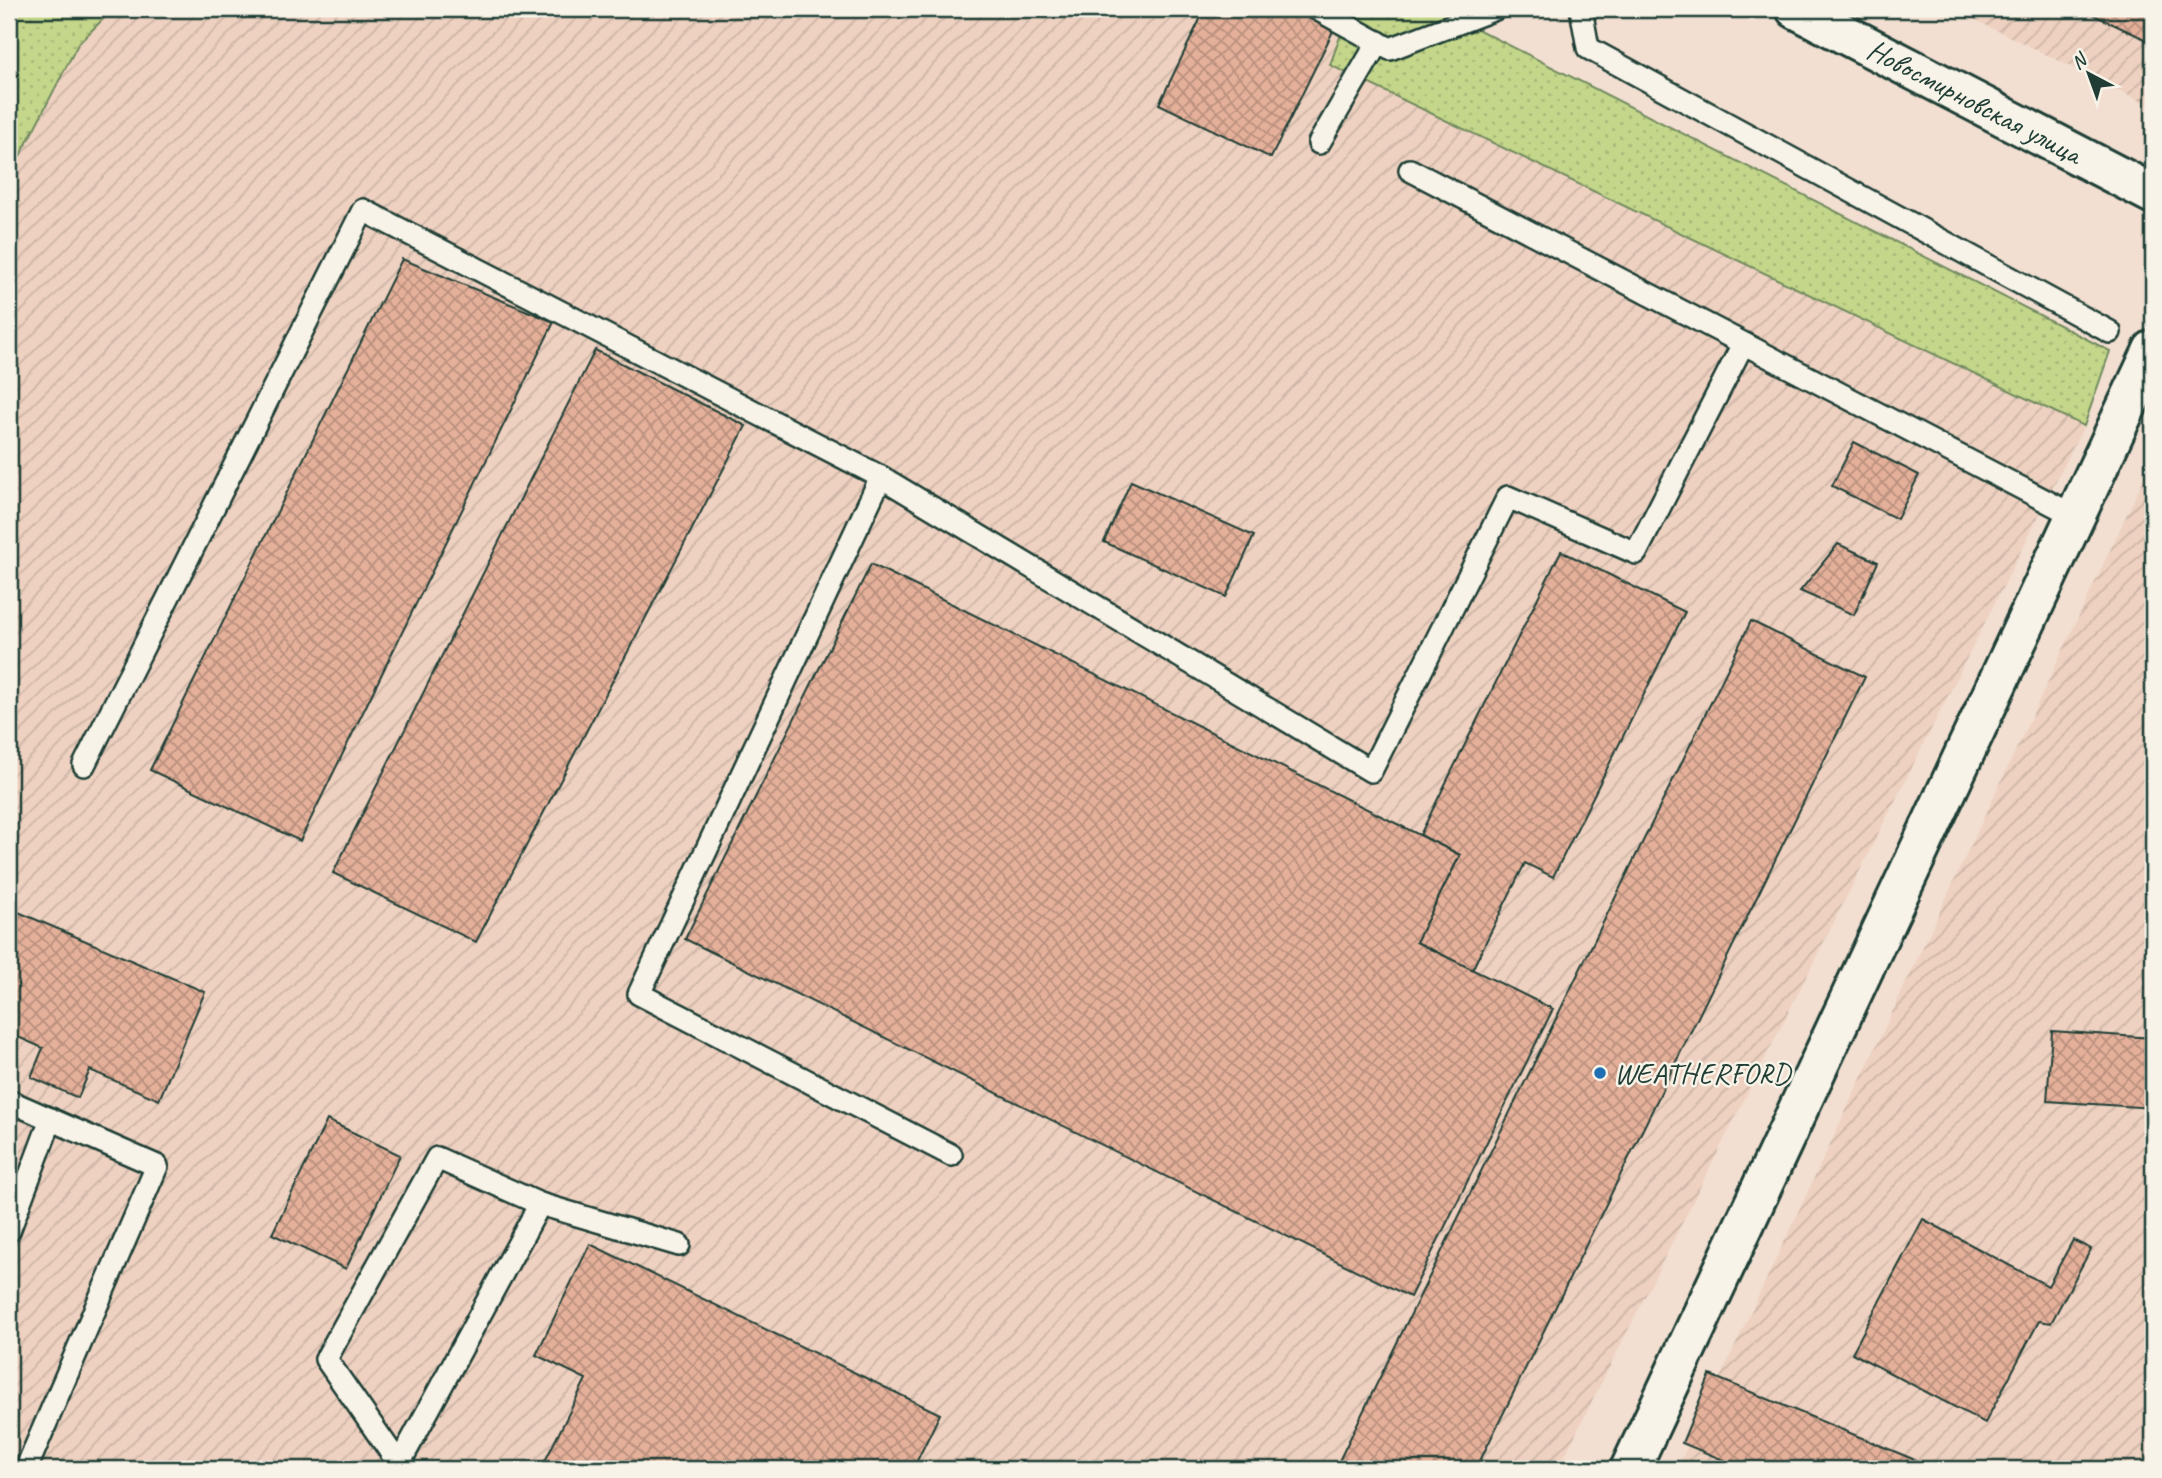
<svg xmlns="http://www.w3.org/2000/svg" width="2162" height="1478" font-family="Caveat,sans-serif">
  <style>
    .industrial { fill: url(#industrial-furrows) }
    .green { fill: url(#green-dots); stroke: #718a5f; stroke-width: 2 }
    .building { fill: url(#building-cross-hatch); stroke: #1f3d34; stroke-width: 2 }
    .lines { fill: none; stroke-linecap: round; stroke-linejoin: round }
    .service-casing { stroke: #1f3d34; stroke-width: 26 }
    .minor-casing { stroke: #1f3d34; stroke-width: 44 }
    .tertiary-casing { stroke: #1f3d34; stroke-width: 44 }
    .service { stroke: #f7f3e8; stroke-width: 21 }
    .minor { stroke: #f7f3e8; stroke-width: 38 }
    .tertiary { stroke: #f7f3e8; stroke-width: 38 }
    .poi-dot { fill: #1f6fb2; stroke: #f7f3e8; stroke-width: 2.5 }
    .labels { text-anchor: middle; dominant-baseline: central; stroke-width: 5; stroke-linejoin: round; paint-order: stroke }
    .street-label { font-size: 30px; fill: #1f3d34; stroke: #f7f3e8 }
    .poi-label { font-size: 30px; fill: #1f3d34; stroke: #f7f3e8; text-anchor: start }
  </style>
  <defs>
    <pattern id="industrial-furrows" width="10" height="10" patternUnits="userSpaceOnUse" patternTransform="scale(1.75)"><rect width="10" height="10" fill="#eed1c0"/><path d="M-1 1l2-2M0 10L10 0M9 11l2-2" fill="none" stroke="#ccb4a6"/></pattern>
    <pattern id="green-dots" width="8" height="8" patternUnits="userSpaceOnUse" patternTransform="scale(1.75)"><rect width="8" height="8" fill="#c3d68a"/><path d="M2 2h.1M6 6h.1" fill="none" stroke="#a7b978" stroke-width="1.8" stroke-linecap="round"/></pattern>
    <pattern id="building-cross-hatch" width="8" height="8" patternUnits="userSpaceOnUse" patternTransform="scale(1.75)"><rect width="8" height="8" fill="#e5b09a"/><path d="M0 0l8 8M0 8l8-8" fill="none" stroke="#b9907e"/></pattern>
  </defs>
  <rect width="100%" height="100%" fill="#f2dfd1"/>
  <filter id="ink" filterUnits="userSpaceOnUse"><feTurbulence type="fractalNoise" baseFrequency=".0143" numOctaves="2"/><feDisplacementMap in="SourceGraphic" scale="14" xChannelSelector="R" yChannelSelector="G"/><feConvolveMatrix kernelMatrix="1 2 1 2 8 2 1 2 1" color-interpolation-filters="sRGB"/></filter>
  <g filter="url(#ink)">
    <g class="industrial">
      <path d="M 113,9 L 1315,9 L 1345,23 L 1331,65 L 2084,426 L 1558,1469 L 9,1469 L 9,177 L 78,44 Z"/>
      <path d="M 1953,9 L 2153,9 L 2153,107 Z"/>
      <path d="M 2153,459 L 2153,1469 L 1677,1469 Z"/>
    </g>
    <g class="green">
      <path d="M 9,9 L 113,9 L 78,44 L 9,177 Z"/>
      <path d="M 1315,9 L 1438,9 L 2110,351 L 2084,426 L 1330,65 L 1345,23 Z"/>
    </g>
    <g class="building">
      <path d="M 1205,9 L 1302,9 L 1336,25 L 1271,158 L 1159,104 Z"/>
      <path d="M 2081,9 L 2153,9 L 2153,43 Z"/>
      <path d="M 402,259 L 554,322 L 300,841 L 150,770 Z"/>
      <path d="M 595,350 L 746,426 L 476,942 L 333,873 Z"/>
      <path d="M 1854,442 L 1919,475 L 1897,519 L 1832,486 Z"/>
      <path d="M 1131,481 L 1254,536 L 1226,597 L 1104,542 Z"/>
      <path d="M 1838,544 L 1878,562 L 1854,615 L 1800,591 Z"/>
      <path d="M 1561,551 L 1685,612 L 1553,877 L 1525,863 L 1472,970 L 1416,942 L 1460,855 L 1420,835 Z"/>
      <path d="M 871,564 L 1460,855 L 1416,942 L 1553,1009 L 1410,1297 L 685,939 Z"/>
      <path d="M 1751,621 L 1865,677 L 1476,1469 L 1335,1469 Z"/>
      <path d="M 9,908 L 205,992 L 159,1100 L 90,1070 L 78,1098 L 31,1077 L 43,1048 L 9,1033 Z"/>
      <path d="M 2052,1031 L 2153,1038 L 2153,1108 L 2047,1101 Z"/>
      <path d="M 327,1120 L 400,1155 L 346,1269 L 272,1234 Z"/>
      <path d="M 1923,1219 L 2048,1286 L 2073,1240 L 2091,1249 L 2051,1323 L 2039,1321 L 1985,1423 L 1852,1353 Z"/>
      <path d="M 590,1244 L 940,1414 L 913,1469 L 541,1469 L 586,1379 L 536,1355 Z"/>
      <path d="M 1710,1375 L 1937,1469 L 1745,1469 L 1682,1443 Z"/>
    </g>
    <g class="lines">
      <defs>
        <g id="service">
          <path d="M 1317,9 L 1390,49 L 1495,9"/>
          <path d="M 1581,9 L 1588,48 L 2110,332"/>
          <path d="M 1319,143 L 1378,42"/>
          <path d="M 1410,170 L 2075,516"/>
          <path d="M 84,765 L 363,210 L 881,477"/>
          <path d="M 9,1101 L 157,1166 L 26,1469"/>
          <path d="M 951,1155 L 639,994 L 881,477 L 1371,771 L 1508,497 L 1636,553 L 1743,344"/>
          <path d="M 9,1231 L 51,1119"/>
          <path d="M 399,1464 L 326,1359 L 437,1158 L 540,1204"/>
          <path d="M 401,1469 L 399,1464 L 540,1204 L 679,1245"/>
        </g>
        <path id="minor" d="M 1630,1469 L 2153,350"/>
        <g id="tertiary">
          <path id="s1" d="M 1796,9 L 2153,194"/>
        </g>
      </defs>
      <use href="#service" class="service-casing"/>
      <use href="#minor" class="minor-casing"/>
      <use href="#tertiary" class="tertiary-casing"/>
      <use href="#service" class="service"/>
      <use href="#minor" class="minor"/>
      <use href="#tertiary" class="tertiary"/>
    </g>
  </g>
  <circle class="poi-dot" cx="1600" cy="1073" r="7"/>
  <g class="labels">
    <g class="street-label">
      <text stroke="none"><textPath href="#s1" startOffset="201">Новосмирновская улица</textPath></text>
    </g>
    <g class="poi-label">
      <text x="1614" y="1073">WEATHERFORD</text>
    </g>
  </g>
  <rect width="2162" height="1478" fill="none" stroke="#f7f3e8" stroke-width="35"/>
  <rect x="18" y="18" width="2127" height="1443" fill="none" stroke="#1f3d34" stroke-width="2.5" filter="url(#ink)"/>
  <g transform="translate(2089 74) rotate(319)" stroke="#f7f3e8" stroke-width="5" paint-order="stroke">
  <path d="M0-5L12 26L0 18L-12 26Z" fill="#1f3d34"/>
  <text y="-10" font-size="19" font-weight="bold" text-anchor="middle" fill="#1f3d34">N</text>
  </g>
</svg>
